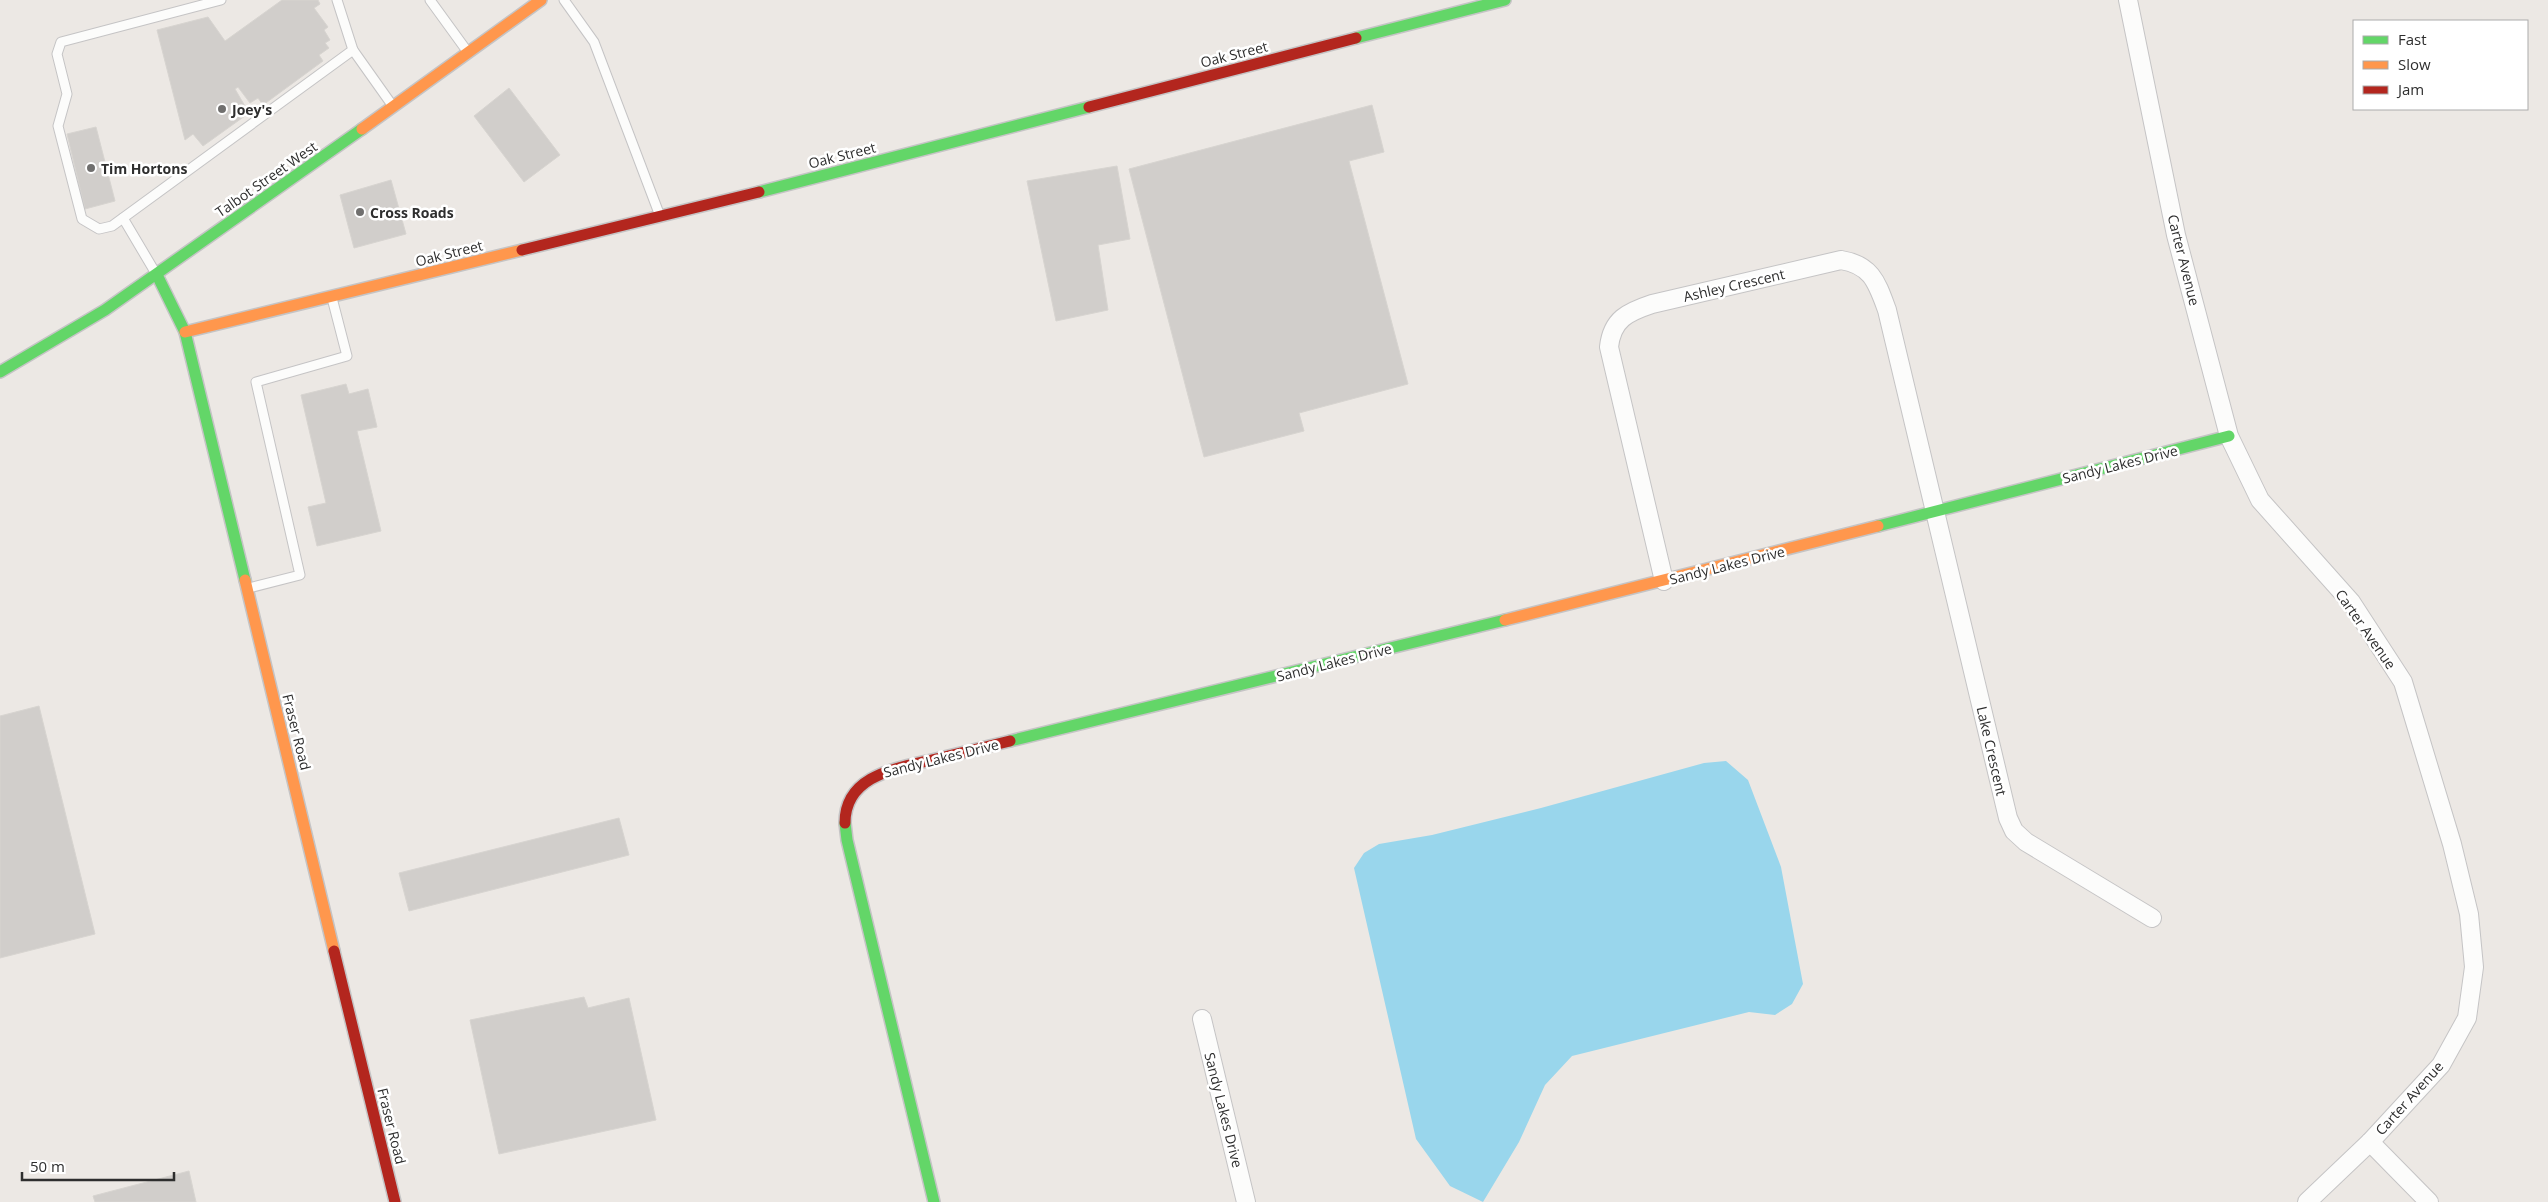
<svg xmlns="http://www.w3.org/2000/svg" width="2548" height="1202" font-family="'Open Sans',sans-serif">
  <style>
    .water { fill: #99d6ec }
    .building { fill: #d1cecb; stroke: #d7d4d0 }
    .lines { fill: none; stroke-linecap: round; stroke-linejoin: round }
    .lane-casing { stroke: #c5c4c5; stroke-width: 11 }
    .street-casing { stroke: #c5c4c5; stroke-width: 20 }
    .fast-casing { stroke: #c5c4c5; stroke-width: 14 }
    .slow-casing { stroke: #c5c4c5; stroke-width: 14 }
    .jam-casing { stroke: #c5c4c5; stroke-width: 14 }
    .lane { stroke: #fcfcfb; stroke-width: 9 }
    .street { stroke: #fcfcfb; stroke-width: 18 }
    .fast { stroke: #63d668; stroke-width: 11 }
    .slow { stroke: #ff974d; stroke-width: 11 }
    .jam { stroke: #b3261e; stroke-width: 11 }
    .poi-dot { fill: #706f6e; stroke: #fff; stroke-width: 2 }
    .labels { text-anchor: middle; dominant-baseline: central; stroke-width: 5; stroke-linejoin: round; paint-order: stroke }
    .street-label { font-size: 14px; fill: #2e2e2e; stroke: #fff }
    .poi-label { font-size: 14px; font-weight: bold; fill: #2e2e2e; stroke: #fff; text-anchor: start }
  </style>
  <rect width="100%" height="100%" fill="#ece8e4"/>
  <path class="water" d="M 1726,761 L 1748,780 L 1781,867 L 1803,984 L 1792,1004 L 1775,1015 L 1749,1012 L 1572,1056 L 1545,1085 L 1519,1142 L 1483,1202 L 1450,1186 L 1416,1139 L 1354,868 L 1364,853 L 1379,844 L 1432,835 L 1541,808 L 1704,763 Z"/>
  <g class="building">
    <path d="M 282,0 L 318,0 L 320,4 L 314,8 L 328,27 L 324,30 L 330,40 L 325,43 L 329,48 L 319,55 L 323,61 L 263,105 L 258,98 L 250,103 L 238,87 L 235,89 L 249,113 L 203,146 L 193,134 L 185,140 L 157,30 L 208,17 L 225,41 Z"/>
    <path d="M 509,88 L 560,155 L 524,182 L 474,116 Z"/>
    <path d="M 1372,105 L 1384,152 L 1349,161 L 1408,384 L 1299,413 L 1304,431 L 1204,457 L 1129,169 Z"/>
    <path d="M 96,127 L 115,201 L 85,209 L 67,134 Z"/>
    <path d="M 1117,166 L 1130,239 L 1098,245 L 1108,310 L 1056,321 L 1027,181 Z"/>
    <path d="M 391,180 L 406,234 L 354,248 L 340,195 Z"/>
    <path d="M 346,384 L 349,394 L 368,389 L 377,427 L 357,431 L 381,531 L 317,546 L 308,507 L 326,503 L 301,395 Z"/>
    <path d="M 39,706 L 95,934 L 0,958 L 0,716 Z"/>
    <path d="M 619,818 L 629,855 L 409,911 L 399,873 Z"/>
    <path d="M 584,997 L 588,1008 L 629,998 L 656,1120 L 499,1154 L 470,1020 Z"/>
    <path d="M 189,1171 L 196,1202 L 95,1202 L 93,1196 Z"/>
  </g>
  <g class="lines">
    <defs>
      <g id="lane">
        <path d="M 221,0 L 61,42 L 57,54 L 67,94 L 58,126 L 82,219 L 99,229 L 112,226 L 353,50 L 337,0"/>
        <path d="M 430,0 L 467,51"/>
        <path d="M 564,0 L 594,42 L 660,216"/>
        <path d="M 353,50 L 392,105"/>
        <path d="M 123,218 L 155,272"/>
        <path d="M 249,588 L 300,575 L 256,382 L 347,356 L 332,298"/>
      </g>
      <g id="street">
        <path d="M 2128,0 L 2176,235 L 2229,436 L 2260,500 L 2351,602 L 2403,682 L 2452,844 L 2469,914 L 2474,967 L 2467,1018 L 2441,1065 L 2370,1142 L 2307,1202"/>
        <path d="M 1664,581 L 1609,347 C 1612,319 1628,312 1652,304 L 1841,260 C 1872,265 1877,283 1887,310 L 2008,818 L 2014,831 L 2026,842 L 2152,918"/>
        <path d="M 1202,1019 L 1246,1202"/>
        <path d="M 2370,1142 L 2429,1202"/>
      </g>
      <g id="fast">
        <path d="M 1356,38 L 1505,0"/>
        <path d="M 759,192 L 1089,107"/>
        <path d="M 157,275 L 185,332 L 245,580"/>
        <path d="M 0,372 L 105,310 L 362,129"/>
        <path d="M 1878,526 L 2229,436"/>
        <path d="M 1010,741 L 1505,620"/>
        <path d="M 845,823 L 847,840 L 934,1202"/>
      </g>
      <g id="slow">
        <path d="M 362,129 L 541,0"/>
        <path d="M 185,332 L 522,250"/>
        <path d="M 245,580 L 334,951"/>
        <path d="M 1505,620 L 1878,526"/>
      </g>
      <g id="jam">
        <path d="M 1089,107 L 1356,38"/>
        <path d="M 522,250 L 759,192"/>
        <path d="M 845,823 C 845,774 899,768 936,759 C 960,753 985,747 1010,741"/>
        <path d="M 334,951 L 395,1202"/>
      </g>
    </defs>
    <use href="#lane" class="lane-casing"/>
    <use href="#street" class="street-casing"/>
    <use href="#fast" class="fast-casing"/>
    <use href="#slow" class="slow-casing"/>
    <use href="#jam" class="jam-casing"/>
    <use href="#lane" class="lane"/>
    <use href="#street" class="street"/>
    <use href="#fast" class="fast"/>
    <use href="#slow" class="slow"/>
    <use href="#jam" class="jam"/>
  </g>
  <g class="poi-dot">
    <circle cx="222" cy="109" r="5"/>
    <circle cx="91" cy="168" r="5"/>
    <circle cx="360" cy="212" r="5"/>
  </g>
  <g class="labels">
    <g class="street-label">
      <text transform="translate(1234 54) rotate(-14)">Oak Street</text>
      <text transform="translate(842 155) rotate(-14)">Oak Street</text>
      <text transform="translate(266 179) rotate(-35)">Talbot Street West</text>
      <text transform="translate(449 253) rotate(-14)">Oak Street</text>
      <text transform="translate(2184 260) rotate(76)">Carter Avenue</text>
      <text transform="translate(1734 285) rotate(-13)">Ashley Crescent</text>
      <text transform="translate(2120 464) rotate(-14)">Sandy Lakes Drive</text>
      <text transform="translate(1727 565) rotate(-14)">Sandy Lakes Drive</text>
      <text transform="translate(2366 629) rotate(55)">Carter Avenue</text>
      <text transform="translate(1334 662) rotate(-14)">Sandy Lakes Drive</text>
      <text transform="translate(297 732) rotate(76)">Fraser Road</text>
      <text transform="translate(1992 751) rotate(77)">Lake Crescent</text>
      <text transform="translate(941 758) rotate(-14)">Sandy Lakes Drive</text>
      <text transform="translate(2409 1098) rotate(-48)">Carter Avenue</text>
      <text transform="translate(1224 1110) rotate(76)">Sandy Lakes Drive</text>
      <text transform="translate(392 1126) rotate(76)">Fraser Road</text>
    </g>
    <g class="poi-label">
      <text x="232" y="109">Joey's</text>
      <text x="101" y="168">Tim Hortons</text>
      <text x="370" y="212">Cross Roads</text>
    </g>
  </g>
  <rect x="2353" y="20" width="175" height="90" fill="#ffffff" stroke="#ababab"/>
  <rect x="2363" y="36" width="25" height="8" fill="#63d668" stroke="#ababab"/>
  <text x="2398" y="45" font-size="15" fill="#2e2e2e">Fast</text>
  <rect x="2363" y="61" width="25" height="8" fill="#ff974d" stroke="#ababab"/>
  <text x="2398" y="70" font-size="15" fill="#2e2e2e">Slow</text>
  <rect x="2363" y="86" width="25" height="8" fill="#b3261e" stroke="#ababab"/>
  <text x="2398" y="95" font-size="15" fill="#2e2e2e">Jam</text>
  <path d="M22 1172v8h152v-8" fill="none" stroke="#2e2e2e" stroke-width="2.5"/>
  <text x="30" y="1172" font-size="15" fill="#2e2e2e" stroke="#ffffff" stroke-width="4" paint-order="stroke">50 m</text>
</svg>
